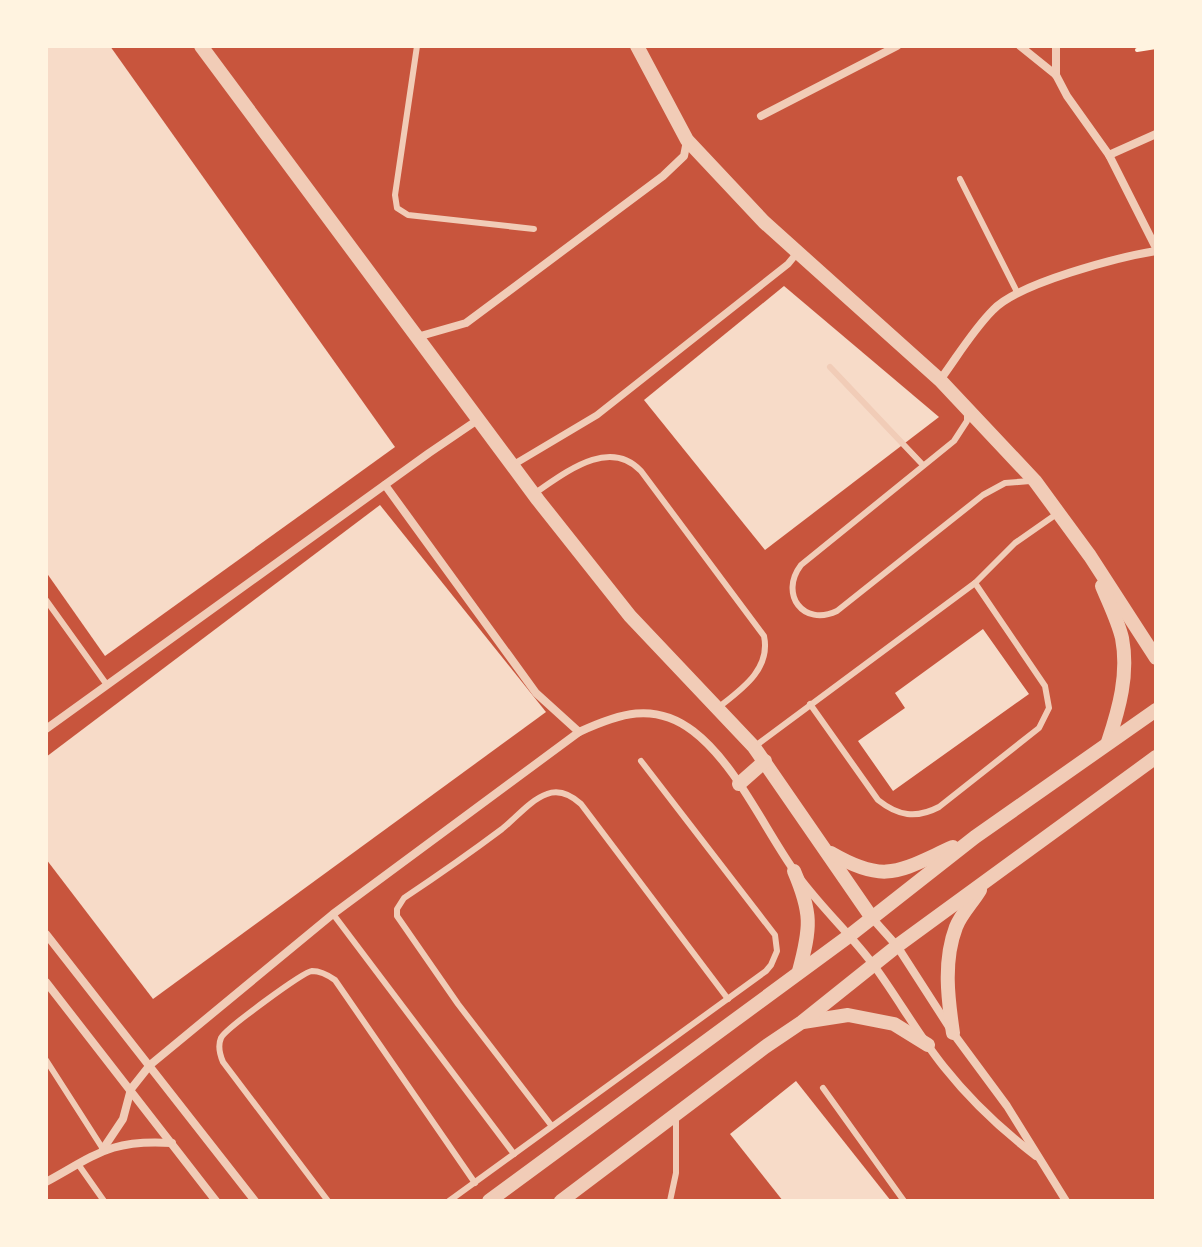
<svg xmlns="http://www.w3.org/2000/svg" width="1202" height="1247" font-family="'Source Sans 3',sans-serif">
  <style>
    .building { fill: #f7dbc8 }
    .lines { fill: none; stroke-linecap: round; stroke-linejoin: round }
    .path { stroke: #fff3e0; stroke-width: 4 }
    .service { stroke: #f1ccb7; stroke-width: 6 }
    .pedestrian { stroke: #f1ccb7; stroke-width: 7 }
    .minor { stroke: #f1ccb7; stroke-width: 8 }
    .tertiary { stroke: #f1ccb7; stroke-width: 14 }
  </style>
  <rect width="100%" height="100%" fill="#c8553d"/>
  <g class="building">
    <path d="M 46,46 L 110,46 L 395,447 L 105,656 L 46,572 Z"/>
    <path d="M 784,286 L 939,417 L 765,550 L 644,400 Z"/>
    <path d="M 380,505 L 546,712 L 153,999 L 46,859 L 46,757 Z"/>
    <path d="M 983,629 L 1029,694 L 893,791 L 858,741 L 905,708 L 895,693 Z"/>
    <path d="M 796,1081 L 891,1201 L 783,1201 L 730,1134 Z"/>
  </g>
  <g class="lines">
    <path class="path" d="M 1137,50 L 1156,47"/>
    <g class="service">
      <path d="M 417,46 L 395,195 L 397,208 L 408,215 L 534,229"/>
      <path d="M 960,179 L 1017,292"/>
      <path d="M 830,367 L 922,464"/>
      <path d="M 967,414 L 967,421 L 954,441 L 801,565 C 779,594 803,627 837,611 L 983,495 L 1005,483 L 1030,481"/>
      <path d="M 535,493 C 565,473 609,437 641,471 L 764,636 C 771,669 742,689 719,707"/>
      <path d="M 46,600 L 107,685"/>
      <path d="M 810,704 L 878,800 C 898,816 916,819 939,807 L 1039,728 L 1049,708 L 1045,686 L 975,583"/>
      <path d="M 754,747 L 975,583 L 1015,543 L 1058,513"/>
      <path d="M 333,914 L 514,1154"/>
      <path d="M 46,1060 L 103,1149"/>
      <path d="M 823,1088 L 904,1201"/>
      <path d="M 551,1125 L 458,1004 L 397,916 L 397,909 L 404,898 C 437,876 470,853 502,829 C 516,818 530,800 547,794 C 560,789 571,795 581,804 L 728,999"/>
      <path d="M 78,1164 L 104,1201"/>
      <path d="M 328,1201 L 223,1062 C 220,1055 218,1045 221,1038 C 225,1029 303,972 312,971 C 321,971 328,975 335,980 L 475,1183"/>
      <path d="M 449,1201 L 766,971 L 771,965 L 777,951 L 775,935 L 641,761"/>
      <path d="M 670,1201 L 676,1173 L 676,1117"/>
    </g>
    <path class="pedestrian" d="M 513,465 L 597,415 L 788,264 L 797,253"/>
    <g class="minor">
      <path d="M 1020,46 L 1056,75 L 1067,96 L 1109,155 L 1156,248"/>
      <path d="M 1056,75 L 1056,46"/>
      <path d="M 761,116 L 897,46"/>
      <path d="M 1109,155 L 1156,134"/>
      <path d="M 417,337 L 466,323 L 663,176 L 684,156 L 687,141"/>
      <path d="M 940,380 C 957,357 973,330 993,310 C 1018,283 1119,257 1156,251"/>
      <path d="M 385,485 L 536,693 L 579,732"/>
      <path d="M 46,729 L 429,453 L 479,419"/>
      <path d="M 872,918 L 897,946 L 953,1033 L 1007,1106 L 1066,1201"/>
      <path d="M 46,934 L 255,1201"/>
      <path d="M 46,982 L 216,1201"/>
      <path d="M 103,1149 L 123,1119 L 131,1089 L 150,1065 L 333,914 L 579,732 C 618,714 654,701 693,731 C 735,763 763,826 793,869 C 817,904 850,933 875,967 C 899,1000 919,1036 944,1067 C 971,1101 1002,1130 1036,1156"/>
      <path d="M 46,1182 C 97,1154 111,1139 172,1143"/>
    </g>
    <g class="tertiary">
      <path d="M 201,46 L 538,500 L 630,616 L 754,747 L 872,918"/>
      <path d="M 637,46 L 687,140 L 764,222 L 940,380 L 1035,481 L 1090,556 L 1156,658"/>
      <path d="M 1102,586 C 1109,603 1118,621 1122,638 C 1129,674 1119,709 1108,742"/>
      <path d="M 739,784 L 765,761"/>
      <path d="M 831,853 C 886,885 899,871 953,847"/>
      <path d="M 794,871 C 812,913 811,927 799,971"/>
      <path d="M 803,1022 L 848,1015 L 894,1024 L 928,1045"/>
      <path d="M 953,1033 C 948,999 943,961 956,927 C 961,914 973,902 980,890"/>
      <path d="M 489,1201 L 849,936 L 975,837 L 1156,710"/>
      <path d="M 561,1201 L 765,1047 L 802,1022 L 897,946 L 1156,757"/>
    </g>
  </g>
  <rect width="1202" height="1247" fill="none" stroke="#fff3e0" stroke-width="96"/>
</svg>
